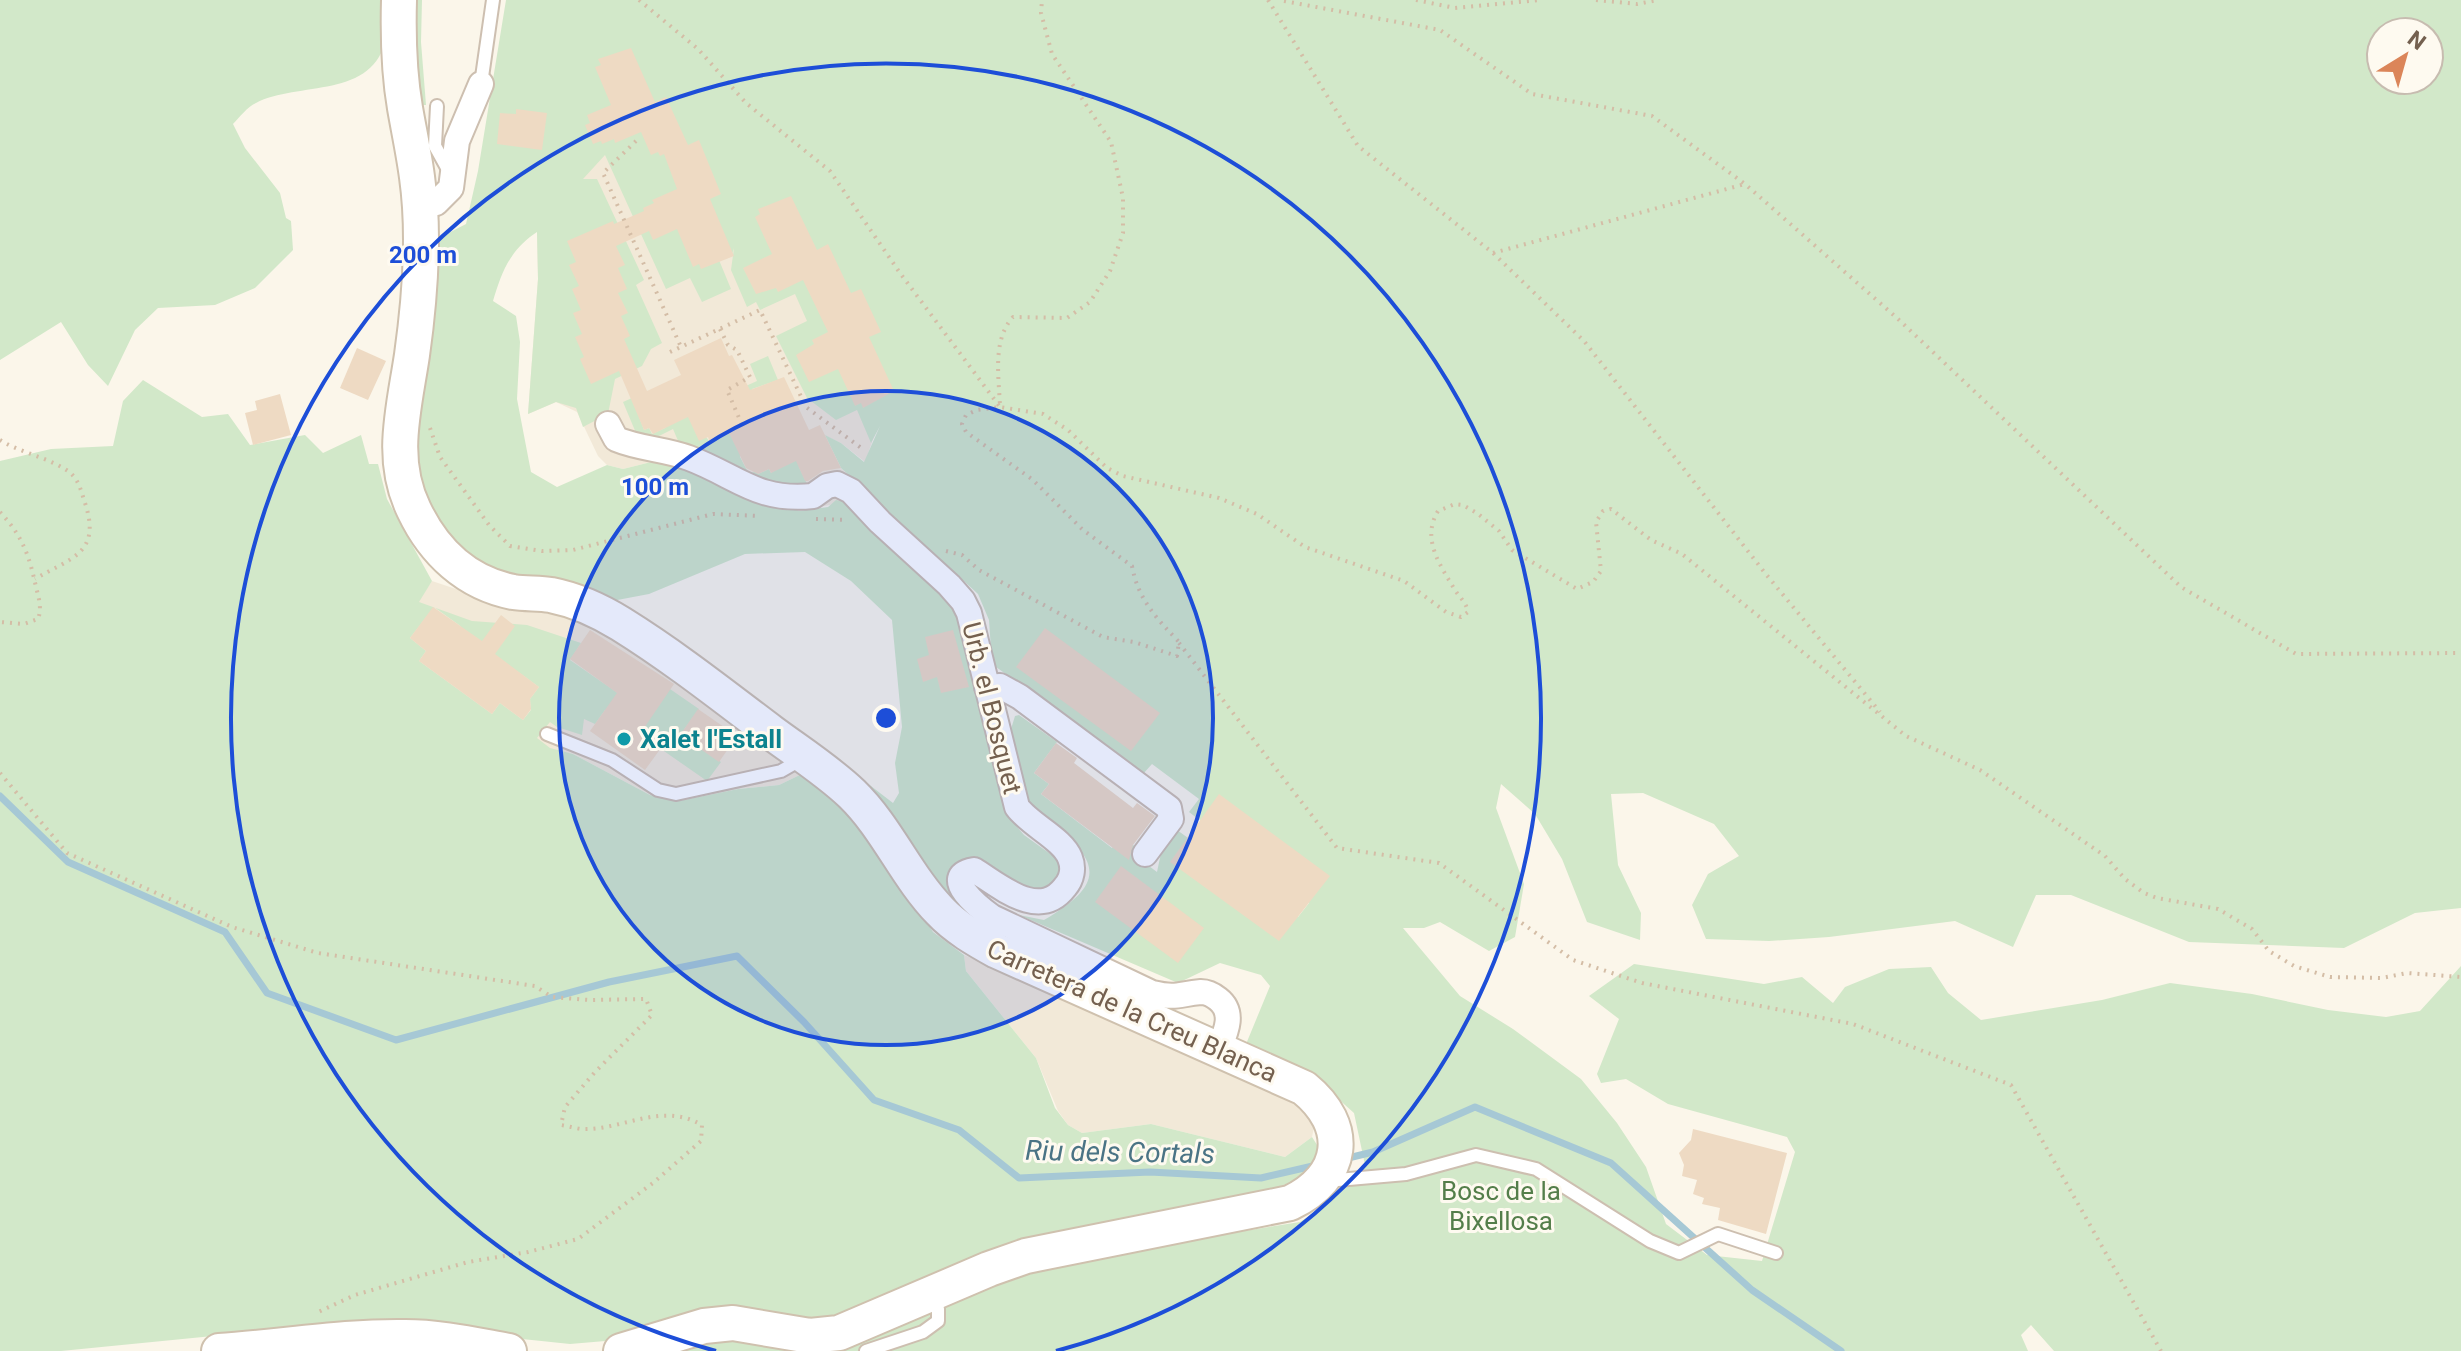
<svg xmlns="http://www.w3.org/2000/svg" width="2461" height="1351" font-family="Roboto,sans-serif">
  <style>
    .residential { fill: #f2e9d8 }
    .green { fill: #d2e8c9; fill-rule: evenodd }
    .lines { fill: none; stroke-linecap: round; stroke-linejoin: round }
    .stream { stroke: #a6c8d5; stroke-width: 7 }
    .building { fill: #eedac3 }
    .lane-casing { stroke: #cdbfb0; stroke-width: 16 }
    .street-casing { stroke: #cdbfb0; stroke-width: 28 }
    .secondary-casing { stroke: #cfc1ae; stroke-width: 38 }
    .path { stroke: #d4bda6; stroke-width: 4; stroke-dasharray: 2 6; stroke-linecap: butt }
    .lane { stroke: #fff; stroke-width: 12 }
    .street { stroke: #fff; stroke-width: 24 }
    .secondary { stroke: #fff; stroke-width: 34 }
    .ring { fill: none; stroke: #1d4ed8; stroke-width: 4 }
    .culture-dot { fill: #0f9aa8; stroke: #fefaf0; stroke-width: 3 }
    .labels { text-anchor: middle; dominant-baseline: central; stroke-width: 6; stroke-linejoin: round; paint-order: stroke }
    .street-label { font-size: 26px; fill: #74604f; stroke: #fefaf0 }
    .culture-label { font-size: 26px; font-weight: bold; fill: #0d838f; stroke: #fefaf0; text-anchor: start }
    .park-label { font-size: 26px; fill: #547e4a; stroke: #fefaf0 }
    .water-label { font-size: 28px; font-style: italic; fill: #4a7485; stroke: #fefaf0 }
    .centre { fill: #1d4ed8; stroke: #fefaf0; stroke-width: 4 }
    .ring-label { font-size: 24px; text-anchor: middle; font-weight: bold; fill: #1d4ed8; stroke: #fefaf0; stroke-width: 6; stroke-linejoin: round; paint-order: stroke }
  </style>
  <rect width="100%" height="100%" fill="#fbf6ea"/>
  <g class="residential">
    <path d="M 577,42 L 729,156 L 836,223 L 888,397 L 865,462 L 841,443 L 826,436 L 841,468 L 859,484 L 845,502 L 799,511 L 659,460 L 623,469 L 607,465 L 598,456 L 577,412 L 556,402 L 528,414 L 538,279 L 537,232 L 568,181 Z"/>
    <path d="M 432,581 L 510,607 L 556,615 L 593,626 L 806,772 L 779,785 L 738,789 L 679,801 L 650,795 L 573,754 L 496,741 L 390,641 Z"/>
    <path d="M 964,955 L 1282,1092 L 1303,1107 L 1315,1122 L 1312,1137 L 1285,1157 L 1151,1124 L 1082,1133 L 1068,1125 L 1058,1111 L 1036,1058 L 966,971 Z"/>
  </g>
  <g class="green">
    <path d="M 0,0 L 384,0 C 385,11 388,26 386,37 C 375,100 297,81 256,103 C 247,107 240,117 233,124 L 245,148 L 280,193 L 286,218 L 291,221 L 293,250 L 255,288 L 215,305 L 158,308 L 135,330 L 108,386 L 88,365 L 61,322 L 0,360 Z"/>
    <path d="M 413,0 L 422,0 L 421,42 L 426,105 L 421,105 L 413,52 Z"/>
    <path d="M 506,0 L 2461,0 L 2461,908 L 2415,913 L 2344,948 L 2189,942 L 2071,895 L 2036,895 L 2013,947 L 1955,921 L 1829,937 L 1769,941 L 1706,939 L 1692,905 L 1708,874 L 1739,856 L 1714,824 L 1643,793 L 1611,794 L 1618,865 L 1641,913 L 1640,940 L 1587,922 L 1562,859 L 1535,814 L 1501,784 L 1496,808 L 1524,884 L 1515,937 L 1489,951 L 1440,922 L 1424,928 L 1403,928 L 1460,996 L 1513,1029 L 1581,1079 L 1617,1123 L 1646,1167 L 1666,1224 L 1707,1255 L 1762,1261 L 1795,1152 L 1787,1137 L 1668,1104 L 1626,1079 L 1601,1083 L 1597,1074 L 1619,1019 L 1589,996 L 1634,964 L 1764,984 L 1802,977 L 1833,1003 L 1845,987 L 1889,969 L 1931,967 L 1948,993 L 1981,1020 L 2102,1000 L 2170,983 L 2252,994 L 2328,1010 L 2386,1017 L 2420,1011 L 2461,966 L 2461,1351 L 2054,1351 L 2031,1325 L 2021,1335 L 2028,1351 L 813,1351 L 1012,1274 L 1102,1254 L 1300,1222 L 1329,1203 L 1365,1165 L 1354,1113 L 1317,1080 L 1244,1049 L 1270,986 L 1261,975 L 1220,963 L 1178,983 L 1019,915 L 1044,920 C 1098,888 1107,866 1054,826 C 1047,821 1034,814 1029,807 C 1022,795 1015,745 1011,729 L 1015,716 L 1019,715 L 1057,742 L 1034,773 L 1049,784 L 1041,794 L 1112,848 L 1121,836 L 1137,848 L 1133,854 L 1157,872 L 1161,853 L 1177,830 L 1298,917 L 1309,903 L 1189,812 L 1199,799 L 1152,764 L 1143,774 L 992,664 L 989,620 L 978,594 L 841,468 L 825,435 L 841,443 L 864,462 L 880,426 L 871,443 L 857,410 L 836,420 L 807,398 L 776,336 L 807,321 L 795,294 L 760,310 L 756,302 L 747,307 L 731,270 L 734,248 L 732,254 L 719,260 L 731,289 L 702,302 L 690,278 L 666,289 L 605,155 L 583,179 L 597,179 L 644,280 L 636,285 L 662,343 L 651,349 L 642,366 L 615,379 L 608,414 L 583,427 L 576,408 L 556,402 L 528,414 L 538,279 L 537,232 C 510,250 502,271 493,301 L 516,316 L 520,342 L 517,399 L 531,472 L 557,487 L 607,465 L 623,469 L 659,460 L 799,511 L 828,507 L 836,500 L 845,502 L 955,609 L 962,624 L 980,713 L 1011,820 L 1024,835 L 1056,858 C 1065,876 1052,886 1038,892 L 975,860 L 950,878 L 954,901 L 947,904 L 845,775 L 802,733 L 893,803 L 899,793 L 895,763 L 902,727 L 892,620 L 851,581 L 805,552 L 745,554 L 649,594 L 612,601 L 580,590 L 477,565 L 447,540 L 423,503 L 416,464 L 429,297 L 439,238 L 466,224 L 478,171 ZM 2381,32 L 2429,32 L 2429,80 L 2381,80 Z"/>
    <path d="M 768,356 L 778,380 L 752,389 L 740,457 L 749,474 L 756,471 L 758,474 L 769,469 L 771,473 L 797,456 L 799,467 L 807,484 L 784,489 L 682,450 L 673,429 L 651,440 L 636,433 L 623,402 L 632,398 L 644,430 L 649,428 L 652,434 L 665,428 L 685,411 L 710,442 L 728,434 L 725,426 L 737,390 L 757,381 L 750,364 Z"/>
    <path d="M 143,380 L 202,417 L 228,414 L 250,445 L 305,435 L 323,453 L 361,435 L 369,464 L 378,464 L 387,499 L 432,581 L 419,602 L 472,621 L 527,625 L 581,643 L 570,660 L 651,716 L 670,689 L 699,709 L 680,735 L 721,762 L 707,781 L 605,710 L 595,724 L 584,719 L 582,735 L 557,727 L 550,722 L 537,738 L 550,748 L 573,754 L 650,795 L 679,801 L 738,789 L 779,785 L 806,772 L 831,794 L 877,844 L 933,932 L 964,955 L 966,971 L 1036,1058 L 1055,1108 L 1068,1125 L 1082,1133 L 1151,1124 L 1285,1157 L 1312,1137 L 1319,1148 L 1306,1176 L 1264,1193 L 865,1310 L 806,1324 L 570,1344 L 504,1337 L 295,1328 L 61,1351 L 0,1351 L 0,461 L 51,449 L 113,446 L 123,401 ZM 434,607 L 459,625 L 513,676 L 517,671 L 539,687 L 530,699 L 531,710 L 523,720 L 500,703 L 492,714 L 419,661 L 426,651 L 410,638 Z"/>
    <path d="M 722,1337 L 764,1341 L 790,1351 L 657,1351 Z"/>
  </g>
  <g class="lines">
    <g class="stream">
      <path d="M 0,796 L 68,862 L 225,932 L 267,993 L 396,1040 L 609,982 L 737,956 L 804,1022 L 874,1100 L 959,1130 L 1019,1178 L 1150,1172 L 1261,1178 L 1317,1165"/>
      <path d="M 1344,1159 L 1373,1152 L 1475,1107 L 1611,1163 L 1752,1290 L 1841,1351"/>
    </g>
  </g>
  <g class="building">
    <path d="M 631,48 L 655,102 L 666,97 L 688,145 L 699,140 L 721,194 L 710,199 L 734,256 L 701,269 L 699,264 L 693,267 L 677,229 L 653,240 L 649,231 L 616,246 L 625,265 L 618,268 L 627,289 L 618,293 L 628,313 L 621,316 L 630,336 L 624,339 L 647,391 L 681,375 L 674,360 L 721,338 L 729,356 L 732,355 L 750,390 L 784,377 L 809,430 L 820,425 L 841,468 L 823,471 L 808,481 L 805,481 L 796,461 L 771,473 L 769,469 L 758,474 L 746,468 L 729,433 L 710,442 L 708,437 L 699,441 L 688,417 L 653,434 L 649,428 L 644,430 L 619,371 L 591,384 L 580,359 L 584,357 L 575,337 L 582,334 L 573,313 L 581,310 L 572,289 L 579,286 L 569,265 L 576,262 L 567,241 L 613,221 L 614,224 L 644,211 L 643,208 L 654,203 L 652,200 L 677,189 L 664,154 L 660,156 L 658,152 L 651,155 L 641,132 L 615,143 L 614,139 L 602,144 L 601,141 L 593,144 L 585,125 L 590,123 L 587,115 L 611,105 L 595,67 L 601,65 L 598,59 Z"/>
    <path d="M 516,109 L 547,113 L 542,150 L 497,144 L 500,113 L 516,114 Z"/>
    <path d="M 791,196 L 817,250 L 828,244 L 851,293 L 861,289 L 881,332 L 869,337 L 894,391 L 863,408 L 861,403 L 855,406 L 838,369 L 809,382 L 796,355 L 814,344 L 812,340 L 828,332 L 803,280 L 778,292 L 776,288 L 756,294 L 743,268 L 772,254 L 755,217 L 760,214 L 758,209 Z"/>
    <path d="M 357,348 L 386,361 L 368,400 L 340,388 Z"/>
    <path d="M 280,394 L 291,435 L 253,445 L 245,413 L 257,410 L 255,401 Z"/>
    <path d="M 433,607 L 482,641 L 501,615 L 515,626 L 495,654 L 539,687 L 530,699 L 531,709 L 523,720 L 500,703 L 492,714 L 419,661 L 426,651 L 410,638 Z"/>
    <path d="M 1045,628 L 1160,713 L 1131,751 L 1016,667 Z"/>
    <path d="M 590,630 L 674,684 L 640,734 L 661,748 L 645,770 L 590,731 L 617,693 L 570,659 Z"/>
    <path d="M 953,630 L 969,687 L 941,693 L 937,677 L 923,682 L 917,659 L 929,655 L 925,637 Z"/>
    <path d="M 698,709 L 737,736 L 719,762 L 680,735 Z"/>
    <path d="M 1056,743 L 1077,758 L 1074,763 L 1133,808 L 1137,803 L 1155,816 L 1133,845 L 1129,860 L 1041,794 L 1049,784 L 1034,773 Z"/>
    <path d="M 1219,794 L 1330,876 L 1279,941 L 1170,862 Z"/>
    <path d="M 1121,866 L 1204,928 L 1178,963 L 1095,902 Z"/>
    <path d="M 1693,1129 L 1787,1153 L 1766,1234 L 1718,1220 L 1720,1208 L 1702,1204 L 1704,1198 L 1693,1194 L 1697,1180 L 1682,1176 L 1684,1165 L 1679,1153 L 1691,1140 Z"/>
  </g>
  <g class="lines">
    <defs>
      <g id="lane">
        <path d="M 481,84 L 493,0"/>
        <path d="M 437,106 L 435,146 L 450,173"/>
        <path d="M 547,734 L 612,760 L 658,790 L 676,794 L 781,771 L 802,759"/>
        <path d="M 1326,1181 L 1406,1174 L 1476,1155 L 1536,1169 L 1650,1241 L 1679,1253 L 1718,1234 L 1776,1253"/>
        <path d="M 866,1351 L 923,1332 L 938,1321 L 938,1309 L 932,1295"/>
      </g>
      <g id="street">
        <path d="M 419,207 L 436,203 L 451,188 L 457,141 L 481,84"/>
        <path d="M 608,424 L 616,439 C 640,449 665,449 689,458 C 737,476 757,502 813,496 L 827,486 L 837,484 L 851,491 L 880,522 L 949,585 L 963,601 L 969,613 L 1017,807 C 1030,825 1063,839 1070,858 C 1074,868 1072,879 1065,887 C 1039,921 1000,886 974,870 C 938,876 981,909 992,917 L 1152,993 C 1178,999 1178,994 1201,992 C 1208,992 1213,995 1218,999 C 1236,1013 1225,1034 1218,1051"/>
        <path d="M 987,687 L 1000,686 L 1020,697 L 1169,808 L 1171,819 L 1145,854"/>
      </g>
      <g id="secondary">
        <path d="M 399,0 C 398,36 399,73 405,108 C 409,131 414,154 417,177 C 425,234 420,298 412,355 C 404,409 389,459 414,510 C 434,552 467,583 513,592 C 526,594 539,593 551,595 C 576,600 600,611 621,624 C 674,657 722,695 771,732 C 798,752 828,771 852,794 C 887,828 906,876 940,911 C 956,928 977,940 997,951 L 1304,1088 C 1351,1126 1345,1177 1290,1203 L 1026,1256 L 989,1269 L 839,1333 L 810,1336 L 733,1323 L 704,1326 L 621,1351"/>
        <path d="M 219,1351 C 281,1347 343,1336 405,1337 C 440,1337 475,1345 509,1351"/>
      </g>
    </defs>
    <use href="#lane" class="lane-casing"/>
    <use href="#street" class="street-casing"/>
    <use href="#secondary" class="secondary-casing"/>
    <g class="path">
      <path d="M 639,0 L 698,49 L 746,103 L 830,171 L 900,273 L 1000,407 C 999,377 992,340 1013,317 L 1067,318 L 1090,302 L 1110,271 L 1123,233 L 1123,198 L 1111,142 L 1052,54 L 1041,13 L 1042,0"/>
      <path d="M 1268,0 L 1358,146 L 1493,253 L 1584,341 L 1765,573 L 1880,712"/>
      <path d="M 1416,0 L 1455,8 L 1540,0"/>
      <path d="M 1596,0 L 1637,4 L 1658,0"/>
      <path d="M 1284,1 L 1440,30 L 1532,94 L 1652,116 L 1745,184 L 1897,318 L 2181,587 L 2296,654 L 2461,653"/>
      <path d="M 636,141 L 603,173 L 681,347"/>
      <path d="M 1493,253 L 1745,184"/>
      <path d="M 720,329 L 728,345 L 737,350 L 750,377 L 727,390 L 743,427"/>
      <path d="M 670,352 L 760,310 L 806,407 L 864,450"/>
      <path d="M 430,428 L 440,457 L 489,525 L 510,546 L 542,551 L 573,550 L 713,514 L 760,516"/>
      <path d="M 0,440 C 21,453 47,457 68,471 C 79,479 81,491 85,503 C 102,554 70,558 35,579"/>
      <path d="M 0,512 C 23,537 29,555 36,587 C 39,599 42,608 38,619 L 24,624 L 0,622"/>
      <path d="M 816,519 L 847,520"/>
      <path d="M 946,551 L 962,555 L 979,570 L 1103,637 L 1134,642 L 1177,656 L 1179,642 C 1156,618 1138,599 1132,566 L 1083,530 L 1033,480 L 966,432 L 962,424 L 966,415 L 977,410 L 1000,407 L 1043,414 L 1068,430 L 1107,468 L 1123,476 L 1219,498 L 1257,514 L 1305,547 L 1404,581 L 1446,612 L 1461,617 L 1468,612 C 1466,602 1460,598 1455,590 C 1440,565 1421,539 1438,511 L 1455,504 L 1463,505 L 1477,513 L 1499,531 L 1512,550 L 1577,589 L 1593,582 L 1601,571 L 1596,522 L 1603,511 L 1611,509 L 1651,540 L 1682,554 L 1906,736 L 1980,770 L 2105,856 L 2125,879 L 2144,893 L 2157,898 L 2218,909 L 2252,929 L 2269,951 L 2294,966 L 2330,977 L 2382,978 L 2407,973 L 2461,977"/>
      <path d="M 1179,643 L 1337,848 L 1439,863 L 1573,960 L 1642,983 L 1853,1024 L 2011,1085 L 2161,1351"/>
      <path d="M 0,773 L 67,853 L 232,927 L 318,953 L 535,986 L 552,997 L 589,1000 L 646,999 L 652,1015 L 595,1072 L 565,1107 L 561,1125 C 568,1126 574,1128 581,1129 C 622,1131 661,1101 702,1125 L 701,1141 L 653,1183 L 578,1239 L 528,1252 L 468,1262 L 355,1295 L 316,1313"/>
    </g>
    <use href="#lane" class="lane"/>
    <use href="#street" class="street"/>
    <use href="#secondary" class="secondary"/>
  </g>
  <circle cx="886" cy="718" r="327" fill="#1d4ed8" fill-opacity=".12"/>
  <g class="ring">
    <circle cx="886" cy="718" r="327"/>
    <path d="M716 1351A655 655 0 1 1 1056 1351"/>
  </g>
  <circle class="culture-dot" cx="624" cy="739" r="8"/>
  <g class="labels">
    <g class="street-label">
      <text transform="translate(992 708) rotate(76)">Urb. el Bosquet</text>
      <text transform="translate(1132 1011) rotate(24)">Carretera de la Creu Blanca</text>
    </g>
    <g class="culture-label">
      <text x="640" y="739">Xalet l'Estall</text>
    </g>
    <g class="park-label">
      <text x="1501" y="1191">Bosc de la<tspan x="1501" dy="30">Bixellosa</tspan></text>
    </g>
    <g class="water-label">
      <text transform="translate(1120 1152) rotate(1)">Riu dels Cortals</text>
    </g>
  </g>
  <circle cx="886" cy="718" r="12" class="centre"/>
  <g class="ring-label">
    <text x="423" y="263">200 m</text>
    <text x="655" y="495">100 m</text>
  </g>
  <g transform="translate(2405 56) rotate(37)"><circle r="38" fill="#fefaf0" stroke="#c7bcb0" stroke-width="2"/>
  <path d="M0-6L14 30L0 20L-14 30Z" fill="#db8559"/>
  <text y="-12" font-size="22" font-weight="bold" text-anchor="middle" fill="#74604f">N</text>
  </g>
</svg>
